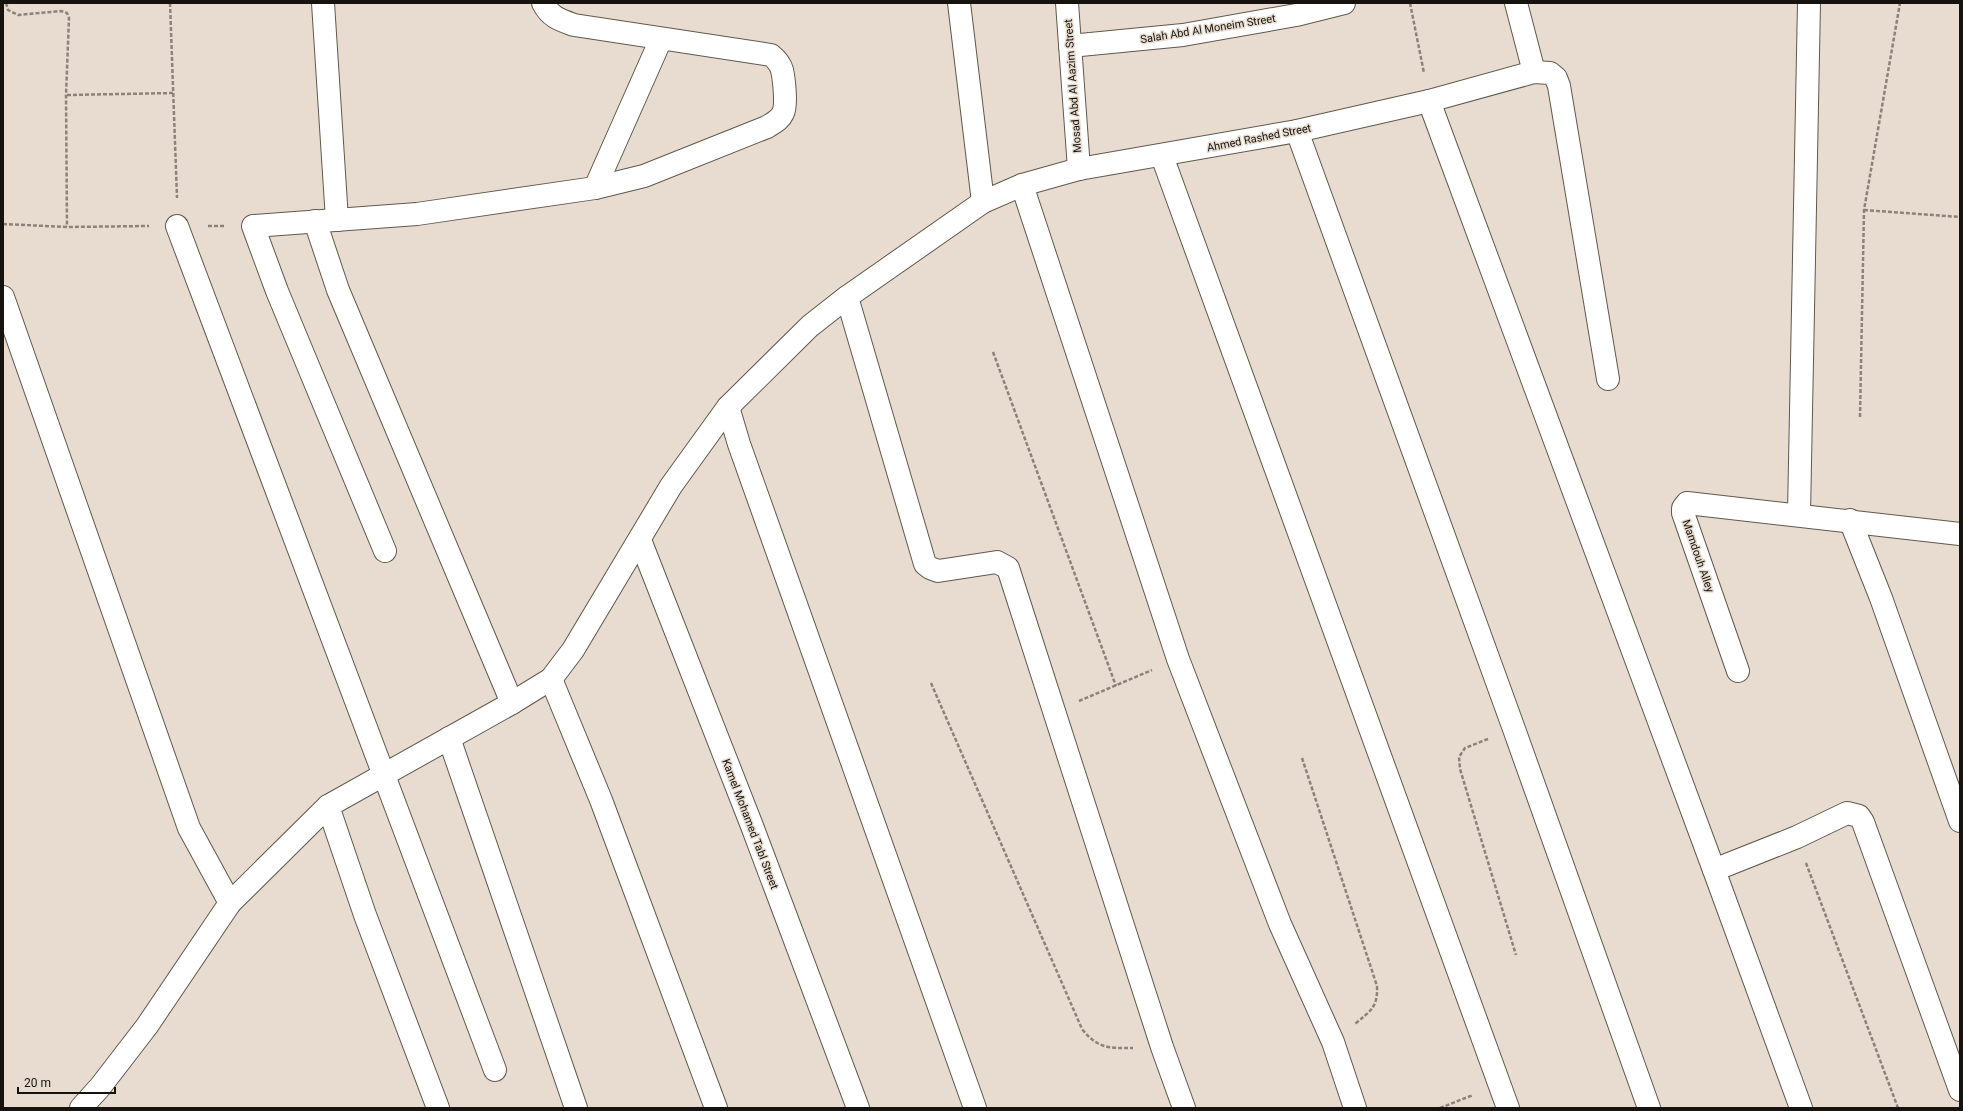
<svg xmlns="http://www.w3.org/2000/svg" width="1963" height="1111" font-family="Roboto,sans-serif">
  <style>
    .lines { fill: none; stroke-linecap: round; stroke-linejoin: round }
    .minor-casing { stroke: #61584d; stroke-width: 24 }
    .path { stroke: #8b837a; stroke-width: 2.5; stroke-dasharray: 4 2; stroke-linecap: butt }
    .minor { stroke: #fff; stroke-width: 22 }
    .labels { text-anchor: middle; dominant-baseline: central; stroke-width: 3; stroke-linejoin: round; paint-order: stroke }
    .street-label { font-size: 11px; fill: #16120e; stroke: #e7dccf }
  </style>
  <rect width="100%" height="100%" fill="#e7dccf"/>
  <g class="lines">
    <defs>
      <g id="minor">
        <path d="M 323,3 L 337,220"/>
        <path d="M 959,3 L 983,202"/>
        <path d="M 1067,3 L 1079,169"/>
        <path d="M 1516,3 L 1534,72"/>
        <path d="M 1070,46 L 1183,35 L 1296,15 L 1344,3"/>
        <path d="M 1429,101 L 1714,870 L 1801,1108"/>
        <path d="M 1297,131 L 1514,729 L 1649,1108"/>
        <path d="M 1162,156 L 1508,1108"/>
        <path d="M 1022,185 L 1178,659 L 1280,924 L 1333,1042 L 1355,1108"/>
        <path d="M 595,188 L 661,39"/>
        <path d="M 315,221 L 338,290 L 512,703"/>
        <path d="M 177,226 L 495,1070"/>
        <path d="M 3,297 L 189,828 L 230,903"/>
        <path d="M 847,297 L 925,564 L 930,568 L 938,571 L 997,562 L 1008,568 L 1162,1047 L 1184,1108"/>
        <path d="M 728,407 L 739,444 L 975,1108"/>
        <path d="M 1799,514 L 1809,3"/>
        <path d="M 1850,520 L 1881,598 L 1960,821"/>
        <path d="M 640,540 L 752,826 L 858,1108"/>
        <path d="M 385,551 L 277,291 L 253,226 L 417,214 L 595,188 L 644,176 L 767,127 C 773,123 780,120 783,113 C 787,105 784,79 782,70 C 780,63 776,59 771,55 L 574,25 C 560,20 550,17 543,3"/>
        <path d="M 1738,671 L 1683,513 L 1683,508 L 1687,503 L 1960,534"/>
        <path d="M 551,679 L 601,800 L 716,1108"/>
        <path d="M 449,738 L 576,1108"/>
        <path d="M 328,806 L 365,915 L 438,1108"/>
        <path d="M 1714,870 L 1797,837 L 1847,813 L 1859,816 L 1863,822 L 1960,1090"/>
        <path d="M 81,1108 L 100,1087 L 147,1026 L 230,903 L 328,806 L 512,703 L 551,679 L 573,650 L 671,486 L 728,407 L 810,326 L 847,297 L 983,202 L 1022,185 L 1079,169 L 1297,131 L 1429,101 L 1534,72 L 1550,73 L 1556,78 L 1559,86 L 1608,379"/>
      </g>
    </defs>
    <use href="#minor" class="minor-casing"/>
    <g class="path">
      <path d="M 6,3 L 8,10 L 18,15 L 61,11 L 67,13 L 69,18 L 66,95 L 67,227"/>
      <path d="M 170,3 L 177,198"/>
      <path d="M 1410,3 L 1424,73"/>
      <path d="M 67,95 L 174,93"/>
      <path d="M 1864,210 L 1960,217"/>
      <path d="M 3,224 L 67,227 L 149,226"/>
      <path d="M 208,226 L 225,226"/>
      <path d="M 993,352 L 1116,686"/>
      <path d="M 1860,417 L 1864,210 L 1900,3"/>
      <path d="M 931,683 L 1082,1029 C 1098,1049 1109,1048 1133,1048"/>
      <path d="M 1079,701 L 1152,670"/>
      <path d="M 1488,739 L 1465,748 L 1459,757 L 1460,769 L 1516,955"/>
      <path d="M 1302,758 L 1377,986 C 1378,1008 1370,1011 1355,1024"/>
      <path d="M 1806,863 L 1898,1108"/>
      <path d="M 1440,1108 L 1473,1095"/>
    </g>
    <use href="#minor" class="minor"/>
  </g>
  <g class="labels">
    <g class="street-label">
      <text transform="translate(1208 29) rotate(-9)">Salah Abd Al Moneim Street</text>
      <text transform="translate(1073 86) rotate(-94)">Mosad Abd Al Aazim Street</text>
      <text transform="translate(1259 138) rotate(-11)">Ahmed Rashed Street</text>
      <text transform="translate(1698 556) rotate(71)">Mamdouh Alley</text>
      <text transform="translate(750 824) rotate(69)">Kamel Mohamed Tabl Street</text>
    </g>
  </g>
  <rect width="1963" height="1111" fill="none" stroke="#16120e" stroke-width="8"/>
  <path d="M18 1087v6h97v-6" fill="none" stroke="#16120e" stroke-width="2"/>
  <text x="24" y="1087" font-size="12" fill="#16120e" stroke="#e7dccf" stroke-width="3" paint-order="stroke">20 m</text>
</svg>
